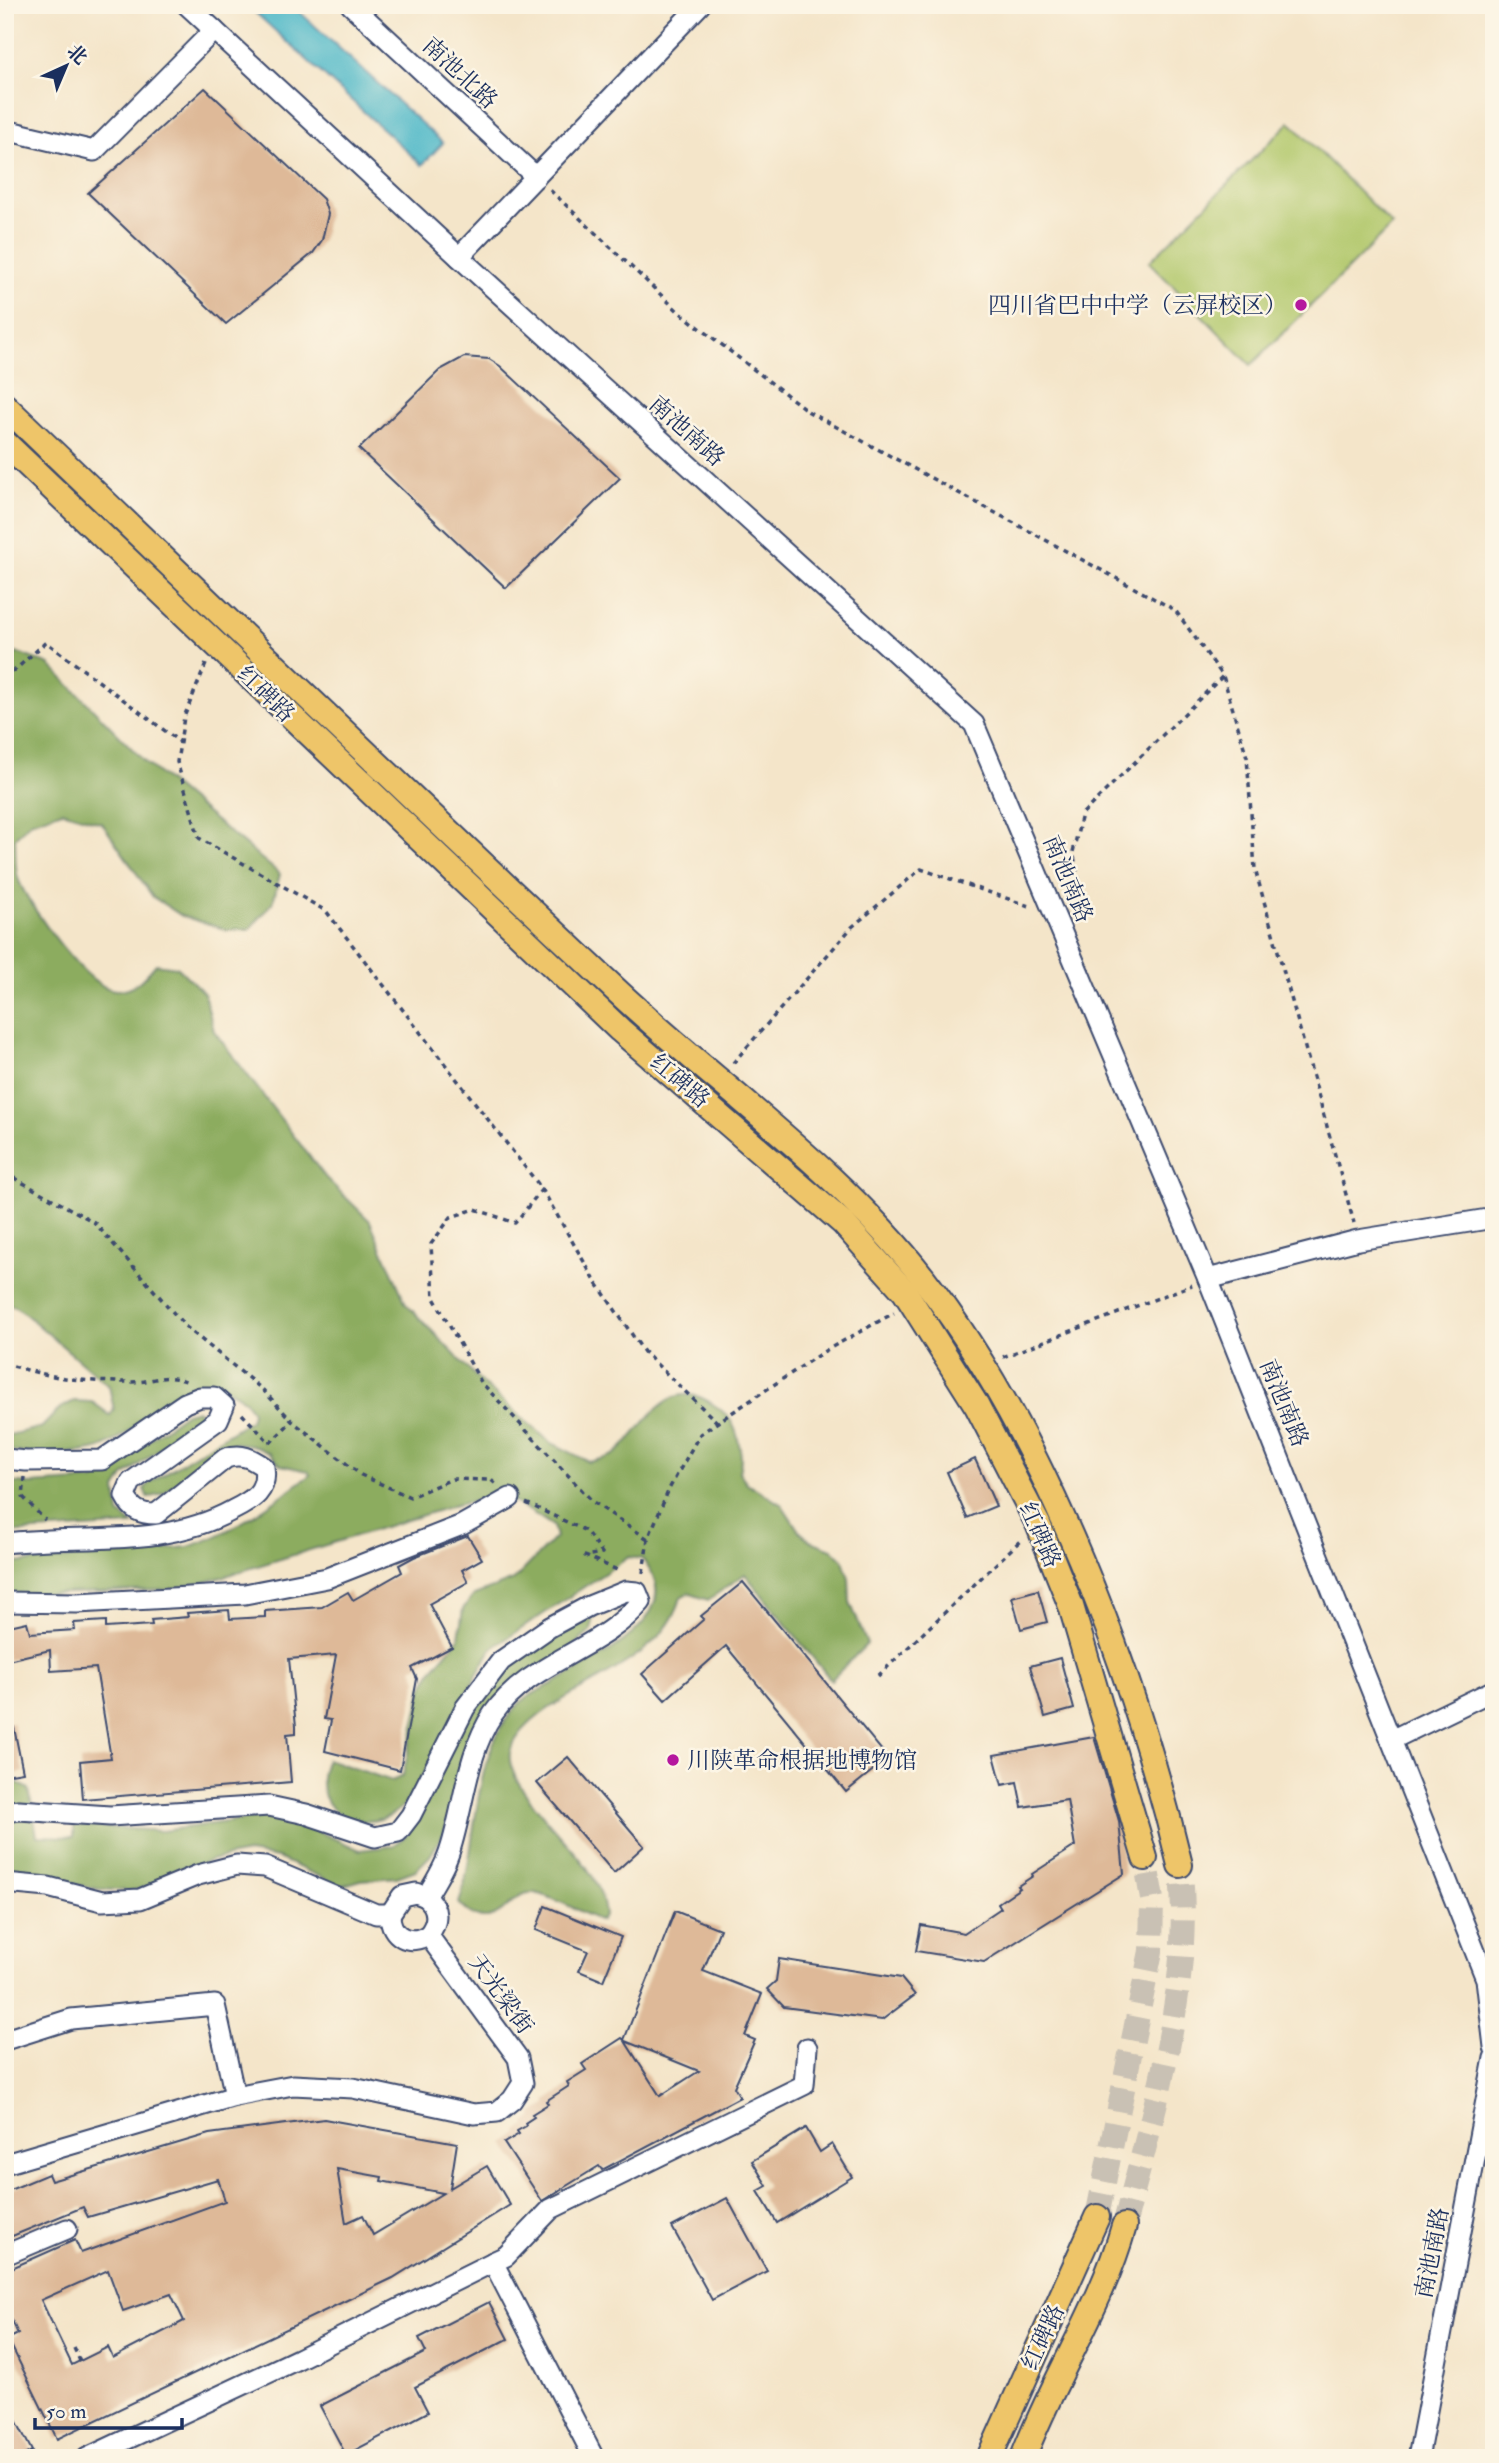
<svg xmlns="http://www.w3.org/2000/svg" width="1499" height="2463" font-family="'IM FELL Double Pica','Noto Serif SC',serif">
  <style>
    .green { fill: #b1c76b; stroke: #667b64; stroke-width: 2 }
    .forest { fill: #8cac5f; stroke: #546e5e; stroke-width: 2 }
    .water { fill: #4cb7c8; stroke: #347393; stroke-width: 2 }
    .building { fill: #deb998; fill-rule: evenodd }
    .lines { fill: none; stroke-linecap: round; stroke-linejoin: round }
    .major-tunnel { stroke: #c9c1b4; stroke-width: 24; stroke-dasharray: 24 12; stroke-linecap: butt }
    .minor-casing { stroke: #3c4a6e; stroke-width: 23 }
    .major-casing { stroke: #3c4a6e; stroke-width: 28 }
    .path { stroke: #3c4a6e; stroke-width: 3.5; stroke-dasharray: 5 5; stroke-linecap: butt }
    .minor { stroke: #fff; stroke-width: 19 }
    .major { stroke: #eec569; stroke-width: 24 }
    .poi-dot { fill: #b5179e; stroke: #fcf5e5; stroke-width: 2.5 }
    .labels { text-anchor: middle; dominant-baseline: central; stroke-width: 5; stroke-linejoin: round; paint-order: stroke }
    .street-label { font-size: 23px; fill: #1b2f5e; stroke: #fcf5e5 }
    .poi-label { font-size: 23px; fill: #1b2f5e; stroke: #fcf5e5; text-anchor: end }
  </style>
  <rect width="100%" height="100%" fill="#fcf5e5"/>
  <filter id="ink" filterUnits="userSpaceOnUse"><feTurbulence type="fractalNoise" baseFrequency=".0143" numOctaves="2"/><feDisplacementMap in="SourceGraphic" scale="14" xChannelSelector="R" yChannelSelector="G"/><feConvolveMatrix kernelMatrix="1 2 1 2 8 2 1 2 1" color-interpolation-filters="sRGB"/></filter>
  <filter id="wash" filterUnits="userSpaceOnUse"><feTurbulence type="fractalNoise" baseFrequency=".00686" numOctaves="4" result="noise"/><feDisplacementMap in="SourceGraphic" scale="28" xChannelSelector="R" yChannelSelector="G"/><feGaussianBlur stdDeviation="1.57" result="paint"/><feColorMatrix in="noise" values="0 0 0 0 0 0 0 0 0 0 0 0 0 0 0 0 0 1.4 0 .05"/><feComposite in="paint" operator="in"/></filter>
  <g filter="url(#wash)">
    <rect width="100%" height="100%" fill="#f4e5c9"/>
    <path class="green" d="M 1290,122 L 1392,225 L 1251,365 L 1149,262 Z"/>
    <g class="forest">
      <path d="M 5,652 L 21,654 L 50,665 L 146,763 L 280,874 L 273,902 L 250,929 L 228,930 L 182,916 L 153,897 L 102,823 L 62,811 L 30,822 L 15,838 C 16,851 14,869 19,881 C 29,906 89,992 117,990 C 135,990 146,976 156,964 L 177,967 L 204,993 L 214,1031 L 326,1178 L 370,1221 L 406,1304 L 481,1382 L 550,1442 L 589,1462 C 597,1460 609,1458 615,1454 C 645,1430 667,1371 714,1405 C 726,1413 733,1421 737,1435 C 740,1448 743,1458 739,1472 L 747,1483 L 782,1505 L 799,1531 L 811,1541 L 832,1549 L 843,1560 L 849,1578 L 850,1602 L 867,1644 L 831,1680 L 745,1574 L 708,1600 L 688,1593 L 681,1597 C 661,1675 536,1689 511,1749 C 499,1781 573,1844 589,1871 C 599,1886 603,1898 605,1915 L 601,1921 C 581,1913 556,1897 534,1893 C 509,1888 497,1944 459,1903 C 480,1840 469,1752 521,1702 C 530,1694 543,1689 554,1683 C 595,1660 693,1615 642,1559 L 629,1557 L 491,1649 L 412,1795 C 380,1845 301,1818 327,1759 L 392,1781 L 403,1775 L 422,1690 L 432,1670 L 459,1638 L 463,1609 L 474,1595 L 514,1580 L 556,1537 L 553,1526 C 510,1498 508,1493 456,1505 L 209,1581 L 166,1590 L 5,1595 L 5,1564 L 188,1547 C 234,1533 272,1503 310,1475 L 308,1471 L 281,1465 L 269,1453 L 252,1445 L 234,1443 L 162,1494 L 148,1498 L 144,1489 L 151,1482 L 250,1420 L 252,1412 C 245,1398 235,1391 220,1388 C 169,1377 143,1432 100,1448 C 83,1454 64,1452 47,1453 C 35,1453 15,1455 5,1447 L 5,1436 L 42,1427 L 60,1408 L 74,1401 L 92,1402 L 110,1415 L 114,1410 L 109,1386 L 23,1312 L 5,1301 Z"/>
      <path d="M 197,1410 L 200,1413 L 198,1419 L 124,1476 L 116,1489 L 119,1513 L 133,1525 L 5,1533 L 5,1482 L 30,1484 L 94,1480 L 186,1413 Z"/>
      <path d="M 589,1618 L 593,1621 L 591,1631 L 475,1732 L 444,1833 L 430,1856 L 416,1870 L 397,1877 L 361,1880 L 341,1886 L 278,1858 L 248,1853 L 211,1860 L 158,1884 L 132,1891 L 98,1889 L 5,1870 L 5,1784 L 16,1782 L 29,1789 L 37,1836 L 74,1837 L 74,1825 L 162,1831 L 269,1816 L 301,1824 L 360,1850 L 392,1846 L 407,1835 C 429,1792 466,1700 501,1671 C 528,1649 558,1633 589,1618 Z"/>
    </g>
    <path class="water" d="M 247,5 L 292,5 L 443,143 L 422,165 Z"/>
    <g id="blocks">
      <g class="building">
        <path d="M 205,88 L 323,199 L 328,214 L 322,240 L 313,253 L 226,324 L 88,193 Z"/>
        <path d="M 464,357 L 489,359 L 500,366 L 620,478 L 506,588 L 359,449 L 440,370 Z"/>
        <path d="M 975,1459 L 996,1506 L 967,1518 L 947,1472 Z"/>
        <path d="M 468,1536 L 482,1559 L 462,1570 L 468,1582 L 429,1604 L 452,1647 L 412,1668 L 417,1679 L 400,1770 L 325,1751 L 331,1720 L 324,1719 L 336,1655 L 289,1659 L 296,1726 L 296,1733 L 287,1734 L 291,1782 L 83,1799 L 80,1761 L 111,1758 L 96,1668 L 51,1671 L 50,1650 L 8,1660 L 5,1649 L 5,1627 L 27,1622 L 30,1633 L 75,1630 L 74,1623 L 106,1621 L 106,1628 L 152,1625 L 151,1620 L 188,1617 L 187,1613 L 229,1610 L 230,1619 L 265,1617 L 265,1611 L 322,1607 L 348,1592 L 353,1600 L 402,1572 L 399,1565 L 414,1557 Z"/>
        <path d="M 743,1582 L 888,1758 L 846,1792 L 726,1646 L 665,1700 L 642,1674 L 704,1619 L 701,1616 Z"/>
        <path d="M 1038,1590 L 1047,1622 L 1021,1629 L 1012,1597 Z"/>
        <path d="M 1060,1658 L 1074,1709 L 1045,1717 L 1030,1666 Z"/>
        <path d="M 5,1723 L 13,1723 L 23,1772 L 5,1775 Z"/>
        <path d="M 1094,1737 L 1119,1821 L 1124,1874 L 984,1962 L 916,1951 L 921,1925 L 964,1933 L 1001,1908 L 998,1903 L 1020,1888 L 1018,1886 L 1033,1876 L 1032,1874 L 1075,1846 L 1067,1800 L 1022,1807 L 1017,1782 L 1002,1785 L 994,1755 Z"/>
        <path d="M 568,1757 L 644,1846 L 614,1873 L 537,1783 Z"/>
        <path d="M 545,1906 L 621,1937 L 603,1981 L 579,1971 L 588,1951 L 536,1930 Z"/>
        <path d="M 675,1911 L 720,1929 L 703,1971 L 762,1994 L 745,2036 L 755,2040 L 734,2087 L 740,2097 L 602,2170 L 599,2166 L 542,2201 L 504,2143 L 519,2134 L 517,2131 L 526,2126 L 525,2123 L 534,2117 L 532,2114 L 548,2104 L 546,2101 L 569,2086 L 567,2082 L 586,2070 L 582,2064 L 622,2038 L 624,2040 ZM 625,2041 L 699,2071 L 660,2096 Z"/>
        <path d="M 779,1959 L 901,1978 L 915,1995 L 882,2020 L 784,2007 L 767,1989 L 776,1981 Z"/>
        <path d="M 324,2119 L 457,2143 L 450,2188 L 487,2166 L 510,2205 L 393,2278 L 57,2439 L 8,2339 L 18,2334 L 5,2305 L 5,2271 L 75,2240 L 81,2253 L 225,2201 L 218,2179 L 88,2217 L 83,2207 L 5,2239 L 5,2192 L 48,2174 L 51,2181 L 209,2134 ZM 337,2169 L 382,2177 L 381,2181 L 443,2193 L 373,2235 L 363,2215 L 346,2223 ZM 108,2270 L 123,2311 L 171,2294 L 184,2321 L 113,2358 L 108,2347 L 72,2365 L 41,2300 Z"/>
        <path d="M 806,2128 L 820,2152 L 832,2144 L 852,2177 L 777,2223 L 758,2191 L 767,2186 L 752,2161 Z"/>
        <path d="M 727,2198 L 767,2271 L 712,2300 L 672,2227 Z"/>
        <path d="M 489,2302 L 508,2339 L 415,2387 L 428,2412 L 346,2455 L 320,2406 L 426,2352 L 419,2338 Z"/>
        <path d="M 5,2399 L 32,2451 L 19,2458 L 5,2458 Z"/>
      </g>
    </g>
  </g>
  <g filter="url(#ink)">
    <use href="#blocks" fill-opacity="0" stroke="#3c4a6e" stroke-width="2"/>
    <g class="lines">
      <g class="major-tunnel">
        <path d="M 1097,2217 L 1151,1951 L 1152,1899 L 1145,1858"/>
        <path d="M 1124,2226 C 1153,2113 1194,1982 1180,1865"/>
      </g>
      <defs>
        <g id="minor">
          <path d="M 187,5 L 459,257 L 974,724 L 1208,1279 L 1486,1979 L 1494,2047"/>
          <path d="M 351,5 L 536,177"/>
          <path d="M 5,130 L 94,151 L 214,30"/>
          <path d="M 459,257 L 700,5"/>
          <path d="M 1208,1279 L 1358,1240 L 1494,1218"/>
          <path d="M 5,1459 L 26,1461 L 102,1460 L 185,1403 L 200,1397 L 214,1397 L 224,1406 L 218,1420 L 131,1482 L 125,1496 C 132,1510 140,1514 156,1514 L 226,1458 C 242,1453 251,1458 264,1467 C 268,1491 253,1500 233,1510 C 162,1549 83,1534 5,1543"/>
          <path d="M 5,1602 L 77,1603 L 245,1594 L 327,1578 L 462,1525 L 510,1498"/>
          <path d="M 1391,1740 L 1494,1690"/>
          <path d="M 5,1812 L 19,1810 L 110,1816 L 269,1806 L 306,1814 L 375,1837 L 398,1832 L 411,1815 L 465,1708 L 501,1661 L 550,1627 L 589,1606 L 626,1591 L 637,1592 L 641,1602 C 601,1650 529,1662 493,1714 C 467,1752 464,1807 450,1850 C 445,1867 435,1882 426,1897 C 439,1908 439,1922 428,1935"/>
          <path d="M 5,1883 L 48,1887 L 102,1901 L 140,1899 L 198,1875 L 237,1865 L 265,1867 L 376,1914 L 390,1914 C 390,1937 410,1946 428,1935 L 518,2058 L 523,2083 L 512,2100 L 497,2112 L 474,2114 L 353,2088 L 293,2085 L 235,2096 L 5,2164"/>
          <path d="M 390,1914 L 402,1896 L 416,1893 L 426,1897"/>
          <path d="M 5,2040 L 71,2019 L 215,2005 L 235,2096"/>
          <path d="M 5,2255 L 67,2229"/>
          <path d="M 493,2262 L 594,2458"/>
          <path d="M 87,2458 L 298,2359 L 493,2262 L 506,2256 L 551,2209 L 804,2085 L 807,2048"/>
          <path d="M 1418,2458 L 1494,2058"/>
        </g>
        <g id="major">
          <path d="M 5,406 C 208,601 410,797 616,990 C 717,1085 839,1169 924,1279 C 1046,1437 1134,1672 1180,1865"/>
          <path d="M 5,443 L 620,1030 L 843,1223 L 905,1292 L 977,1406 L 1038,1524 L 1071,1606 L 1145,1858"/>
          <path d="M 989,2458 L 1097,2217"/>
          <path d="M 1023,2458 C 1053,2378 1101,2308 1124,2226"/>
        </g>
      </defs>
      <use href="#minor" class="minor-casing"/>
      <use href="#major" class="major-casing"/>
      <g class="path">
        <path d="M 550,190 L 678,311 L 809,412 L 1175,610 L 1223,676 L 1247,757 L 1255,869 L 1354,1223"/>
        <path d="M 206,664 L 184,717 L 177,762 L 199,838 L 326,911 L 542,1189 L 594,1279 L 644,1352 L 717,1422"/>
        <path d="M 5,679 L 46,642 L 180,742"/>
        <path d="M 1072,911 L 1085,907 L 1073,852 L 1082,814 L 1223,676"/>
        <path d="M 733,1063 L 852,927 L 921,869 L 1032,907"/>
        <path d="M 5,1173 L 94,1222 L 186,1327 L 263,1390 L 292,1421 L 361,1475 L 410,1497 L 452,1479 L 491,1480 L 497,1485"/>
        <path d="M 542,1189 L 515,1223 L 475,1209 L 451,1217 L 431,1244 L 434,1298 L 481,1382 L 593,1502 L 648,1539"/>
        <path d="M 1003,1357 L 1192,1285"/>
        <path d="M 13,1366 C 57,1379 85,1382 131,1382 C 157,1382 161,1372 189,1382"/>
        <path d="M 242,1414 L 270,1443"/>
        <path d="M 270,1443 L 292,1421"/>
        <path d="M 25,1477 L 23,1497 L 45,1520"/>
        <path d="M 526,1503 L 586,1531 L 602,1553 L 585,1556 L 620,1571"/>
        <path d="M 643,1573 L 648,1539 L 669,1489 L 700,1434 L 823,1352 L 894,1313"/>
        <path d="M 878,1676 L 1021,1540"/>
        <path d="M 74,2348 L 80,2361"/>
      </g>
      <use href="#minor" class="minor"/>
      <use href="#major" class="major"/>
    </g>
  </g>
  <g class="poi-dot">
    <circle cx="1301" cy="305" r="7"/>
    <circle cx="673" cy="1760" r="7"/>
  </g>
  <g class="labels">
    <g class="street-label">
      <text transform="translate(460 73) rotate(43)">南池北路</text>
      <text transform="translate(687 431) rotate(42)">南池南路</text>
      <text transform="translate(266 694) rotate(44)">红碑路</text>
      <text transform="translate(1068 879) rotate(67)">南池南路</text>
      <text transform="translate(680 1081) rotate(40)">红碑路</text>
      <text transform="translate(1284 1403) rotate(68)">南池南路</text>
      <text transform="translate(1040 1535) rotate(66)">红碑路</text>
      <text transform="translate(501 1994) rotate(54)">天光梁街</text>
      <text transform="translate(1432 2253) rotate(-79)">南池南路</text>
      <text transform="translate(1043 2337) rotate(-65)">红碑路</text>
    </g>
    <g class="poi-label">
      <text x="1287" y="305">四川省巴中中学（云屏校区）</text>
      <text x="687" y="1760" text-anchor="start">川陕革命根据地博物馆</text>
    </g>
  </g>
  <rect width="1499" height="2463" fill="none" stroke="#fcf5e5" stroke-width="28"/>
  <g transform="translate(66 66) rotate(44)" stroke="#fcf5e5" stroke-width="5" paint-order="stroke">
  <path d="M0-5L12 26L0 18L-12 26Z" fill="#1b2f5e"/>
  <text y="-10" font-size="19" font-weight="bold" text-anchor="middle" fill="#1b2f5e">北</text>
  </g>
  <path d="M35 2418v10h147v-10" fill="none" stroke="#1b2f5e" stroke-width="3.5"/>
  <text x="46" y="2418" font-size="21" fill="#1b2f5e" stroke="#fcf5e5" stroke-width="5" paint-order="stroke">50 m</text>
</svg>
